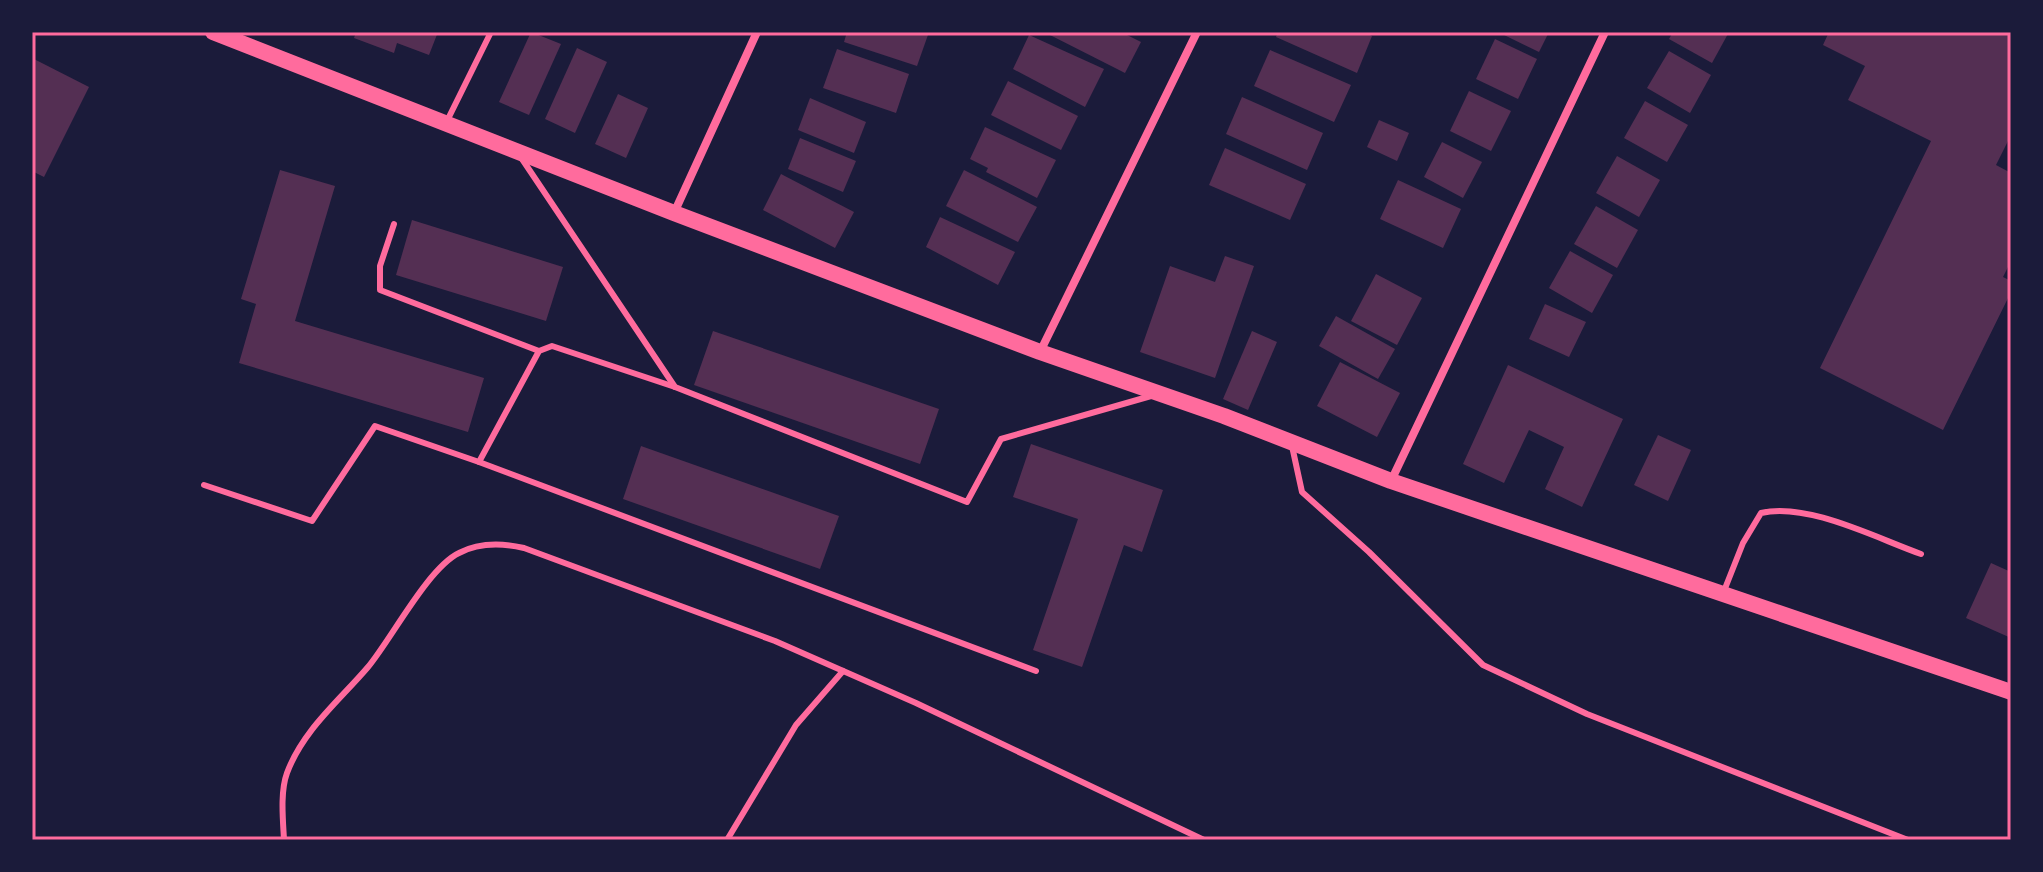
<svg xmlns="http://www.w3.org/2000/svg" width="2043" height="872" font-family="Quicksand,sans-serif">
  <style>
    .building { fill: #542f53 }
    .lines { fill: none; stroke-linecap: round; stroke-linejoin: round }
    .service { stroke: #ff6b9d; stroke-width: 6 }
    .minor { stroke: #ff6b9d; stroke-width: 8 }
    .secondary { stroke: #ff6b9d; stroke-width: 16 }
    .neatline { fill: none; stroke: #ff6b9d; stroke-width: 3 }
  </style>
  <rect width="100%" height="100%" fill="#1b1b3a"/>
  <g class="building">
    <path d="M 356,32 L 438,32 L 429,55 L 397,43 L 394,53 L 354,38 Z"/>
    <path d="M 531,32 L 561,44 L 529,115 L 499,102 Z"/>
    <path d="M 847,32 L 929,32 L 917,66 L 844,42 Z"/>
    <path d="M 1052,32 L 1121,32 L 1141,42 L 1125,73 L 1050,35 Z"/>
    <path d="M 1278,32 L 1363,32 L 1372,36 L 1357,73 L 1276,37 Z"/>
    <path d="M 1498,32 L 1549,32 L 1539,52 Z"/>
    <path d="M 1673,32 L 1729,32 L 1712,63 L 1669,39 Z"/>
    <path d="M 1829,32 L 2011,32 L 2011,135 L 1996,165 L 2011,173 L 2011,261 L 2003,277 L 2011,281 L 2011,292 L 1943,430 L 1820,368 L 1931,141 L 1848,100 L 1865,66 L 1823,45 Z"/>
    <path d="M 1029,35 L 1104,69 L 1085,107 L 1013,69 Z"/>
    <path d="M 1495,39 L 1537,59 L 1518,99 L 1476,79 Z"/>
    <path d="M 577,48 L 607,62 L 575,133 L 545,119 Z"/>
    <path d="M 837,49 L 909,74 L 896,113 L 823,88 Z"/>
    <path d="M 1270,50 L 1351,85 L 1334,122 L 1254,86 Z"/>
    <path d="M 1669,51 L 1711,75 L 1690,113 L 1647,88 Z"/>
    <path d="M 32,58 L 89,87 L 44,177 L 32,171 Z"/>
    <path d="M 1008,81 L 1078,116 L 1061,150 L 991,115 Z"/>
    <path d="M 1469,91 L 1511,111 L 1491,151 L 1450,131 Z"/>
    <path d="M 618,94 L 648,108 L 626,158 L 595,144 Z"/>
    <path d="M 1242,97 L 1323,133 L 1307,170 L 1226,134 Z"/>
    <path d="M 810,98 L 866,122 L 854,153 L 798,130 Z"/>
    <path d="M 1645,101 L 1688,125 L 1667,162 L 1624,138 Z"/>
    <path d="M 1379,120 L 1409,133 L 1397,161 L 1367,147 Z"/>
    <path d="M 985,127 L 1056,160 L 1037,198 L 986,172 L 988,168 L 970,159 Z"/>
    <path d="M 800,138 L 856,161 L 843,192 L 788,169 Z"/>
    <path d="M 1442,142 L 1482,162 L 1463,198 L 1424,177 Z"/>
    <path d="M 1225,148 L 1306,184 L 1290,220 L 1209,185 Z"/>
    <path d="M 1617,156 L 1660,180 L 1639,217 L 1596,193 Z"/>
    <path d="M 280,170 L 335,186 L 295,321 L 484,378 L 468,432 L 239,363 L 256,304 L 241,299 Z"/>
    <path d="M 964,170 L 1037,207 L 1018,242 L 946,206 Z"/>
    <path d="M 781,174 L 854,212 L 835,248 L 763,210 Z"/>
    <path d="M 1398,180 L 1461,209 L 1443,248 L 1380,219 Z"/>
    <path d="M 1596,206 L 1638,230 L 1617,268 L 1574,244 Z"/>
    <path d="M 940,217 L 1015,252 L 998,285 L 926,247 Z"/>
    <path d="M 412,220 L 563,267 L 546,321 L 396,275 Z"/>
    <path d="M 1570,251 L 1613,275 L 1592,313 L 1549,288 Z"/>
    <path d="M 1225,256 L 1254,266 L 1215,378 L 1140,352 L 1170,266 L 1215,282 Z"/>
    <path d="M 1376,274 L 1422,298 L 1397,345 L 1351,321 Z"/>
    <path d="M 1545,304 L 1586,322 L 1569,357 L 1529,339 Z"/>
    <path d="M 1336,316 L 1395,349 L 1378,379 L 1319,346 Z"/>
    <path d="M 713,331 L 939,409 L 920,464 L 694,385 Z"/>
    <path d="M 1252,331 L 1277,342 L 1248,410 L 1223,399 Z"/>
    <path d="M 1340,362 L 1400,393 L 1377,437 L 1317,406 Z"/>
    <path d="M 1508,365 L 1623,419 L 1582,507 L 1545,489 L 1564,447 L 1529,430 L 1504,483 L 1463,464 Z"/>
    <path d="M 1658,435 L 1691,450 L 1668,501 L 1634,485 Z"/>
    <path d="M 1031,444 L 1163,490 L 1142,552 L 1124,545 L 1082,667 L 1033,650 L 1078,519 L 1013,497 Z"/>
    <path d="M 641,446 L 839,516 L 820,569 L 623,499 Z"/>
    <path d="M 1991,563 L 2011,572 L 2011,638 L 1966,618 Z"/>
  </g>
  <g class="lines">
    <g class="service">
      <path d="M 446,123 L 491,32"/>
      <path d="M 520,156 L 675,387 L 967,502 L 1001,439 L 1151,396"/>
      <path d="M 394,224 L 380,266 L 380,290 L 539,351"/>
      <path d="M 1292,446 L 1302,492 L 1369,552 L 1483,665 L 1587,714 L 1908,840"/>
      <path d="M 479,462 L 1036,671"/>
      <path d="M 204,485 L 312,521 L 375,426 L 479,462 L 539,351 L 552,346 L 675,387"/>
      <path d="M 1724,591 L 1743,543 L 1761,513 C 1807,502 1876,538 1921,554"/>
      <path d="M 284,840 C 283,820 280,792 287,773 C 303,730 339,701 368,667 C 392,638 428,568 459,553 C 480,542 502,543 524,548 L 775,641 L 916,703 L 1204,840"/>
      <path d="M 727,840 L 796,725 L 843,671"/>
    </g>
    <g class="minor">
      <path d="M 674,213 L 757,32"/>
      <path d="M 1040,352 L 1197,32"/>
      <path d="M 1391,481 L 1605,32"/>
    </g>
    <path class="secondary" d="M 213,32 L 674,213 L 1040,352 L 1224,416 L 1391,481 L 2011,692"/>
  </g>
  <rect width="2043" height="872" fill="none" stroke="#1b1b3a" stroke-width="68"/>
  <rect x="34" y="34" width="1975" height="804" class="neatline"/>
</svg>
